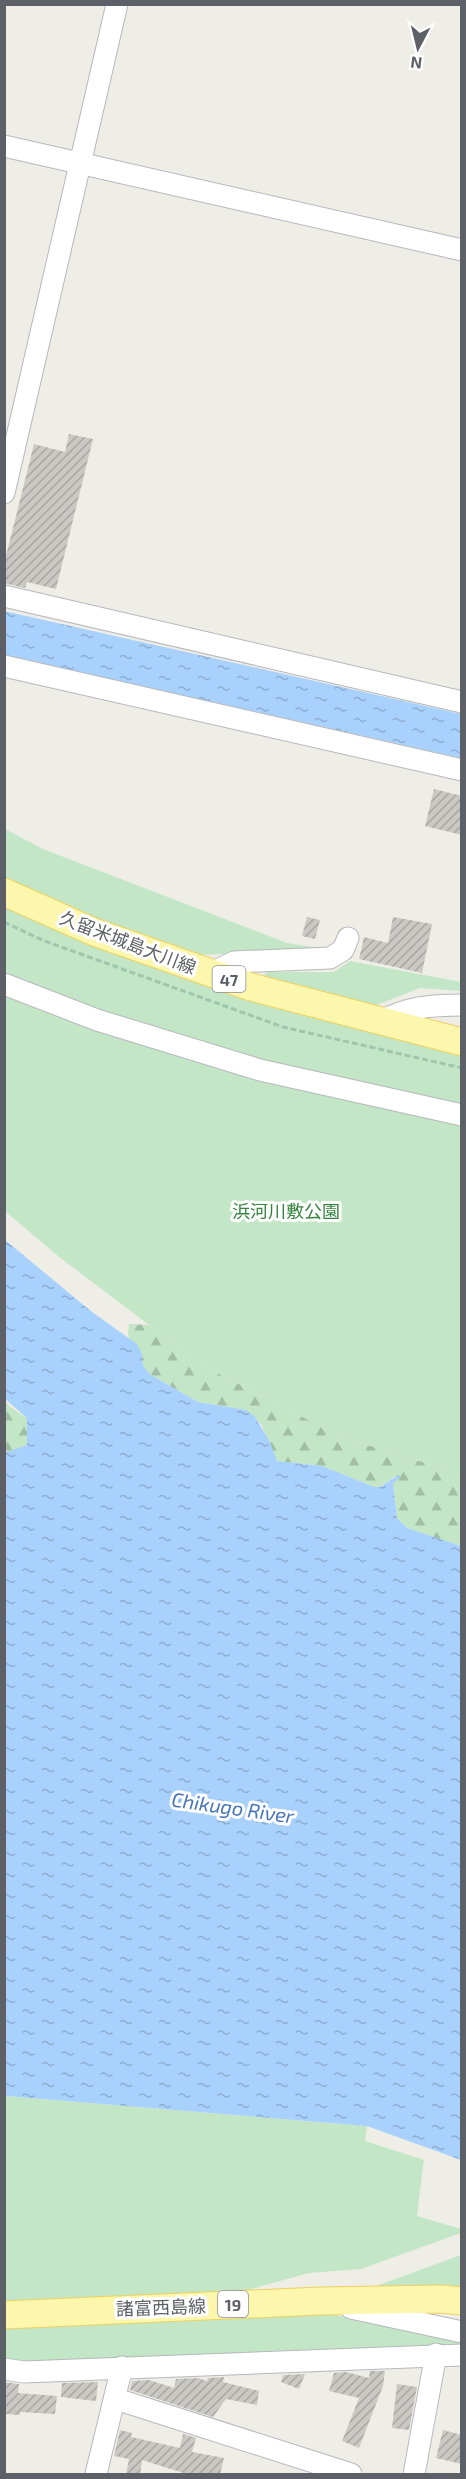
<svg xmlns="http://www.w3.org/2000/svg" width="466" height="2479" font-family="'Exo 2','Noto Sans JP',sans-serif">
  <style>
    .green { fill: #c3e6c6 }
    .forest { fill: url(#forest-firs) }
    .water { fill: url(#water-ripples) }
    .building { fill: url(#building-hatch) }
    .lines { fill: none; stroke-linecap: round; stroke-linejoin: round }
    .minor-casing { stroke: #b6b8bc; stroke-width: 23 }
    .major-casing { stroke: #eed160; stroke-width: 29 }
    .path { stroke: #9dc6ac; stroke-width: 3; stroke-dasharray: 6 3; stroke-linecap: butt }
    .minor { stroke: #fff; stroke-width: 21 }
    .major { stroke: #fdf6ad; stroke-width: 27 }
    .labels { text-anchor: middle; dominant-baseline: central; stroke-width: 6; stroke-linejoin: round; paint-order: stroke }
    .shield { fill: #fff; stroke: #8e9094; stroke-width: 1.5 }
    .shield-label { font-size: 16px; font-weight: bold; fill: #5d6066 }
    .street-label { font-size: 18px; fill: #5d6066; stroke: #fff }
    .park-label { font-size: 18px; fill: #378340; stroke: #fff }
    .water-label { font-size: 20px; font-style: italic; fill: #4776b8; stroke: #fff }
  </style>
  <defs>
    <pattern id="forest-firs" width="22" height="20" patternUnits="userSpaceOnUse" patternTransform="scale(1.5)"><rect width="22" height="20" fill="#c3e6c6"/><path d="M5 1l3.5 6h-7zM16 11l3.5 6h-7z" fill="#a2bea5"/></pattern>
    <pattern id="water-ripples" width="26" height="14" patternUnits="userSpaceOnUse" patternTransform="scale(1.5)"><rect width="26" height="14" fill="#a8d1fd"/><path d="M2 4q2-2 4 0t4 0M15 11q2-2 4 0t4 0" fill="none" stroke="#8cadd1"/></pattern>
    <pattern id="building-hatch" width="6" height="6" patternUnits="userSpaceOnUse" patternTransform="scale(1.5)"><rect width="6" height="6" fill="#cac8c3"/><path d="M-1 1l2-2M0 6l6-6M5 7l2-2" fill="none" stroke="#a7a6a2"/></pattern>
  </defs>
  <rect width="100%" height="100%" fill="#efeee6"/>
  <g class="green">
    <path d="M 5,829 L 43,849 L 287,943 L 331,950 L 194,955 L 77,914 L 5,881 Z"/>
    <path d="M 5,906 L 461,1054 L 461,1474 L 341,1437 L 202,1365 L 58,1256 L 5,1211 Z"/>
    <path d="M 350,961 L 461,982 L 461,991 L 420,988 L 369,1008 L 261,980 L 267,972 L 334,972 Z"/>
    <path d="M 4,2096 L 367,2126 L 365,2141 L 424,2160 L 417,2216 L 461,2229 L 461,2233 L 361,2269 L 309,2273 L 233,2294 L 5,2306 Z"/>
    <path d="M 461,2255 L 461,2289 L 357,2293 Z"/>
    <path d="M 320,2312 L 462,2342 L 461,2348 L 438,2345 L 24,2365 L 5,2362 L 5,2326 Z"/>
  </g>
  <g class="forest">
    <path d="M 129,1324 L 149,1325 L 202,1365 L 341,1437 L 461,1474 L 461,1546 L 407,1528 L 397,1518 L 393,1484 L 399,1477 L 395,1476 L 380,1487 L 374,1487 L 322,1466 L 277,1461 L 261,1424 L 246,1410 L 198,1402 L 151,1375 L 143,1366 L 142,1354 L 128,1336 Z"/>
    <path d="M 4,1399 L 9,1406 L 27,1418 L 27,1445 L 5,1453 Z"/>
  </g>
  <g class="water">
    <path d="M 4,611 L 461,714 L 461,758 L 5,655 Z"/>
    <path d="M 5,1240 L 92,1312 L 137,1344 L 142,1354 L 143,1366 L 151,1375 L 198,1402 L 246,1410 L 255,1417 L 269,1440 L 277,1461 L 322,1466 L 374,1487 L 380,1487 L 398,1475 L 400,1477 L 393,1484 L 397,1518 L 407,1528 L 461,1546 L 461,2160 L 367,2126 L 5,2096 L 4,1453 L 27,1445 L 27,1418 L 5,1399 Z"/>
  </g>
  <g class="building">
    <path d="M 69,434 L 93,439 L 56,589 L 27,582 L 25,588 L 4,583 L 4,564 L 34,444 L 65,452 Z"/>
    <path d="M 434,789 L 462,796 L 462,835 L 425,826 Z"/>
    <path d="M 307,917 L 320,920 L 315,939 L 302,936 Z"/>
    <path d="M 393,917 L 432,924 L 422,973 L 359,959 L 364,937 L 388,943 Z"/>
    <path d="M 370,2371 L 385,2371 L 383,2386 L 359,2448 L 342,2441 L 359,2398 L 329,2391 L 334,2373 L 346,2372 L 369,2378 Z"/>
    <path d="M 305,2374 L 299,2389 L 281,2382 L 283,2375 Z"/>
    <path d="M 224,2377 L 223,2382 L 259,2391 L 257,2405 L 226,2399 L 213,2417 L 130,2390 L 132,2381 L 149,2380 L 174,2388 L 176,2379 L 198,2378 L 207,2381 L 208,2378 Z"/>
    <path d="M 4,2382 L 19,2384 L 18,2393 L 57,2396 L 55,2414 L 20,2412 L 20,2415 L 5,2414 Z"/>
    <path d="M 98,2382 L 96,2401 L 61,2397 L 62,2383 Z"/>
    <path d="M 397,2384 L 417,2387 L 409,2430 L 392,2428 Z"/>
    <path d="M 120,2430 L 132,2433 L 131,2437 L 180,2448 L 183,2434 L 196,2438 L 192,2452 L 224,2458 L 220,2475 L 190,2475 L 142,2460 L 140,2475 L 126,2475 L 129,2459 L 114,2456 Z"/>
    <path d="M 443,2430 L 462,2435 L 462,2464 L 436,2458 Z"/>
  </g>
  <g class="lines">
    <defs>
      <g id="minor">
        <path d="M 4,146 L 462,250"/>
        <path d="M 4,493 L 117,4"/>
        <path d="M 4,596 L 462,702"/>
        <path d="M 4,666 L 462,770"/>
        <path d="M 211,973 L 234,962 L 330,958 L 343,950 L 348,938"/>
        <path d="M 4,984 L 97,1020 L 260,1070 L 462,1115"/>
        <path d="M 380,1022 C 406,1007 431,1005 462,1005"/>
        <path d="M 351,2308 L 462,2332"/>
        <path d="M 4,2369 L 24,2372 L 462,2355"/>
        <path d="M 116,2399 L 351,2474"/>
        <path d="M 96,2474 L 122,2367"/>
        <path d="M 414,2474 L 436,2354"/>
      </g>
      <g id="major">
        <path d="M 4,892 L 94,932 L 251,987 L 462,1042"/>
        <path d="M 4,2315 L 320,2301 L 441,2299 L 462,2301"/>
      </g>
    </defs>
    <use href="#minor" class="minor-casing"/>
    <use href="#major" class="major-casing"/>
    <path class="path" d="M 4,922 L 42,940 L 283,1027 L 462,1068"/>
    <use href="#minor" class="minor"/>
    <use href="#major" class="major"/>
  </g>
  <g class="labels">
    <g class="shield">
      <rect x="212.5" y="966" width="33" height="26" rx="4.5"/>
      <rect x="218" y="2291" width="30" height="26" rx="4.5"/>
    </g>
    <g class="shield-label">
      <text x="229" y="979">47</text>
      <text x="233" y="2304">19</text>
    </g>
    <g class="street-label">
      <text transform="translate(128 942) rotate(21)">久留米城島大川線</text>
      <text transform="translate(161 2307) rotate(-2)">諸富西島線</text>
    </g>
    <g class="park-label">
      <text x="286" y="1211">浜河川敷公園</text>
    </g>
    <g class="water-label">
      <text transform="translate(233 1807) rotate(8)">Chikugo River</text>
    </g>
  </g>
  <rect width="466" height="2479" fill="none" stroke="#5d6066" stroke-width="12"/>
  <g transform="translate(418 48) rotate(187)" stroke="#ffffff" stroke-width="4.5" paint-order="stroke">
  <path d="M0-4.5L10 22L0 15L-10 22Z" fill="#5d6066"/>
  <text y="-9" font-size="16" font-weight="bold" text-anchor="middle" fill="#5d6066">N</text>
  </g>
</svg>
